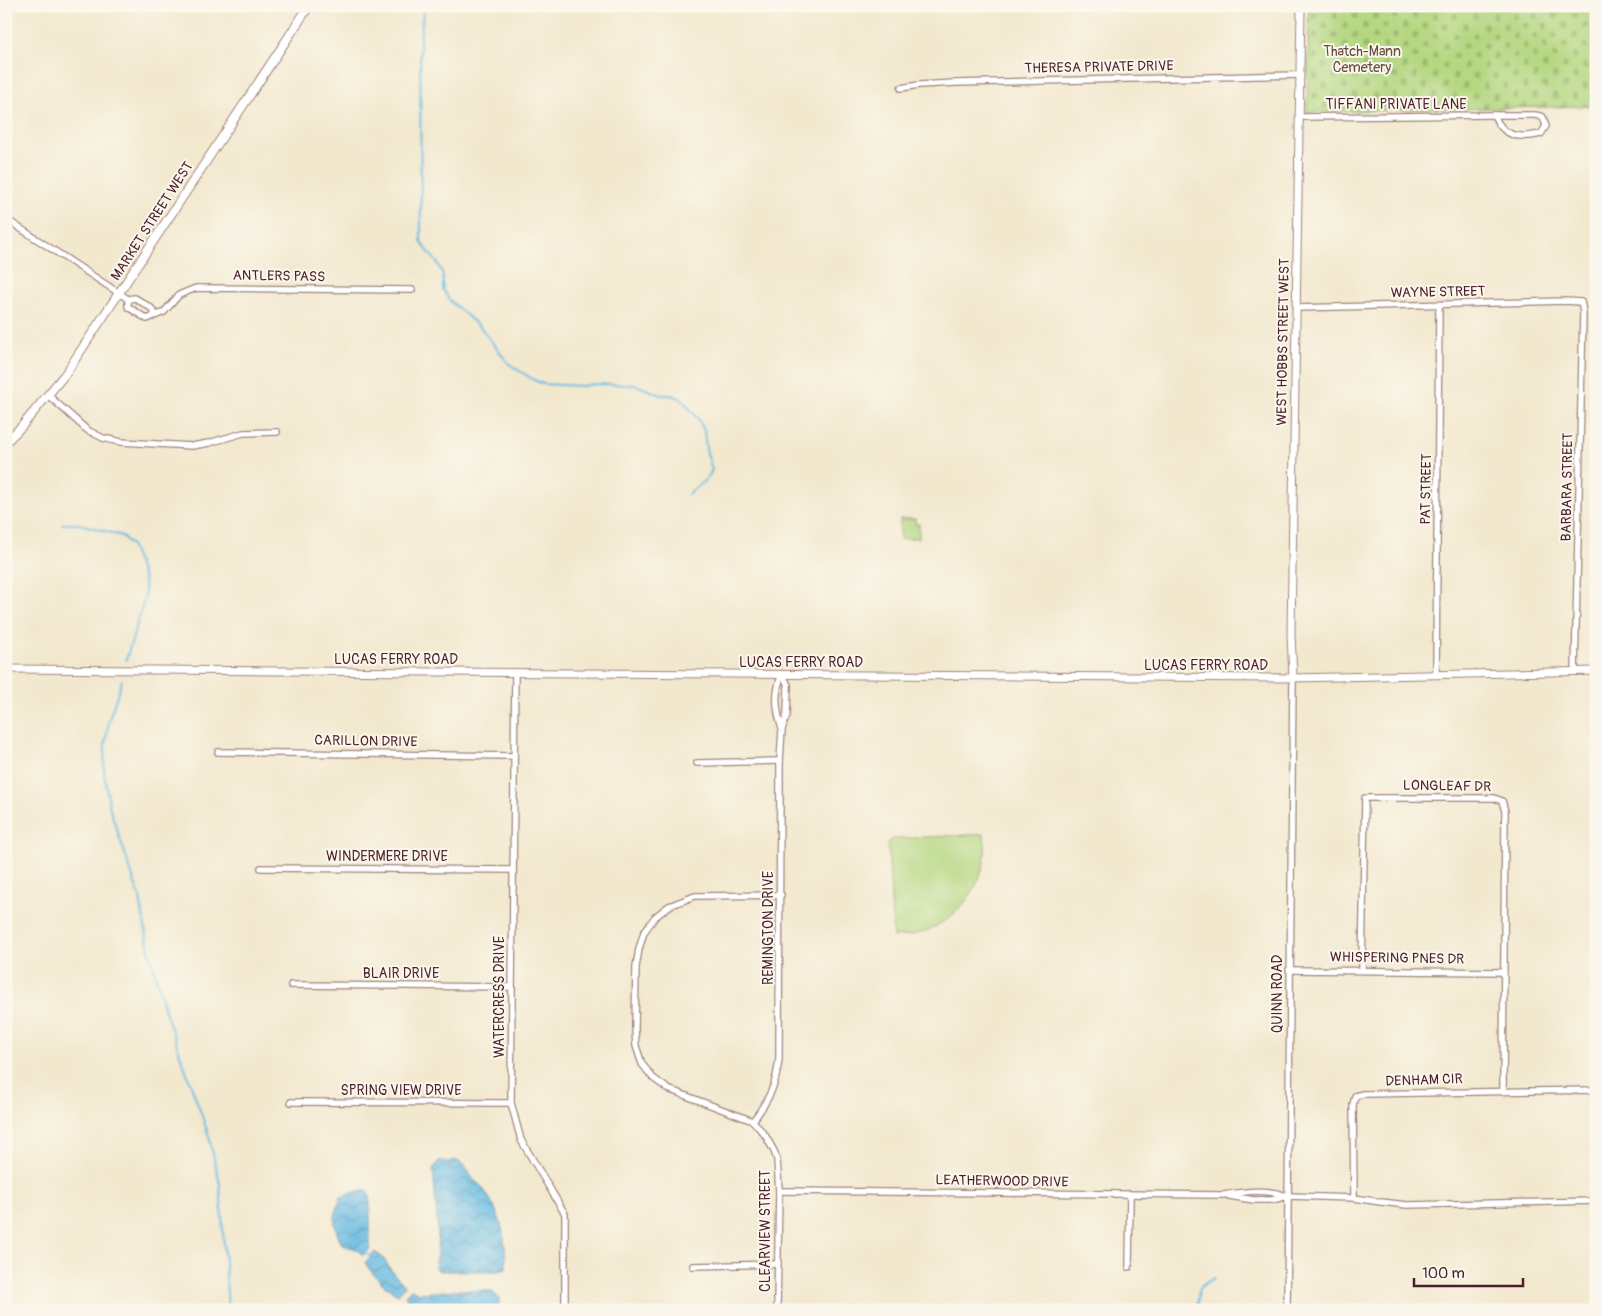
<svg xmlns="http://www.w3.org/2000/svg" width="1602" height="1316" font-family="Pangolin,sans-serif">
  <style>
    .cemetery { fill: url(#cemetery-stones); stroke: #7f7b56 }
    .park { fill: #b4d780; stroke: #7f7b56 }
    .water { fill: url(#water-waves); stroke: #596d87 }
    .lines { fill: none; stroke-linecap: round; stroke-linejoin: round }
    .stream { stroke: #68bbe3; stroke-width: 2 }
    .minor-casing { stroke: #9e847c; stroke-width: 8 }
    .tertiary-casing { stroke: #9e847c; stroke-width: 9 }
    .secondary-casing { stroke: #9e847c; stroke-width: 10 }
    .minor { stroke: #fff; stroke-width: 5.5 }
    .tertiary { stroke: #fff; stroke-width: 7 }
    .secondary { stroke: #fff; stroke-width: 8 }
    .labels { text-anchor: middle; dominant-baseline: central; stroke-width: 4; stroke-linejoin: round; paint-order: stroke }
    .park-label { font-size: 14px; fill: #644d40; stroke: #fbf7ec }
    .street-label { font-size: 14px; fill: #4a1f2b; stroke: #fbf7ec }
  </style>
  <defs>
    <pattern id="cemetery-stones" width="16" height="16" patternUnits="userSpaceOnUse" patternTransform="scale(1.25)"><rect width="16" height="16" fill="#b4d780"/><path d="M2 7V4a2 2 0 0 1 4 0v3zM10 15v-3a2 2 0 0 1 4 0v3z" fill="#9cb86f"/></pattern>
    <pattern id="water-waves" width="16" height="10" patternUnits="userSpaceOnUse" patternTransform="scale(1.25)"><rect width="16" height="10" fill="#68bbe3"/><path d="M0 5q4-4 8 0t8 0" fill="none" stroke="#5897b8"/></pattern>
  </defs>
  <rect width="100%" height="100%" fill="#fbf7ec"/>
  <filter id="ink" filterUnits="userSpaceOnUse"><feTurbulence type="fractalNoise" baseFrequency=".02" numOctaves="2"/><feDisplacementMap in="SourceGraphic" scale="10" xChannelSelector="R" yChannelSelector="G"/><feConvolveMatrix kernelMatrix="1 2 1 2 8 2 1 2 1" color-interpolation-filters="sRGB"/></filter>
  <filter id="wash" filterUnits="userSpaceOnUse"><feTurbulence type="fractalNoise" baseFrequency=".0096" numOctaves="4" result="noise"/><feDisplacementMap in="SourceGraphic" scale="20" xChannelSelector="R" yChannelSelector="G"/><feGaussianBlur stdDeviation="1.12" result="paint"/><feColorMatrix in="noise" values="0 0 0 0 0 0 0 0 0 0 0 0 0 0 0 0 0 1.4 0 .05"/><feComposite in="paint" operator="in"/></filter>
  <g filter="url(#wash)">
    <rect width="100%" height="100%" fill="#f2e8ce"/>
    <path class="cemetery" d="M 1309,6 L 1596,6 L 1596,106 L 1307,112 Z"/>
    <g class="park">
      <path d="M 900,519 L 915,519 L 915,524 L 919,524 L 919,538 L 900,539 Z"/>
      <path d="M 984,834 C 984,841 986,847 985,854 C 982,891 952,925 916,934 C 909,936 901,936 893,937 L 888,843 L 892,839 Z"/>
    </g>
    <g class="water">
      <path d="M 455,1160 C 466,1165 465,1167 471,1176 C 473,1180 478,1183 482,1187 C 503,1216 505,1234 506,1268 L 498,1271 L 440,1271 L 435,1268 C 441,1232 435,1204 433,1169 L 438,1162 L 449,1162 Z"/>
      <path d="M 358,1191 L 367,1191 L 370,1196 L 370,1249 L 363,1255 L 356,1249 L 342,1245 C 332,1223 333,1219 341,1197 Z"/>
      <path d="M 374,1252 C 385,1256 387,1266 394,1274 C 397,1278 402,1281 405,1286 L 398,1294 C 383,1286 374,1276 365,1263 Z"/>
      <path d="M 411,1289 L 419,1293 L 456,1290 L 492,1291 L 499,1298 L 499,1310 L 428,1310 L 409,1302 L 405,1295 Z"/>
    </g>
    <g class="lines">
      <g class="stream">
        <path d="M 424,6 L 420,39 L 421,242 L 438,264 L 443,274 L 443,290 L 450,301 L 481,328 L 509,364 L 534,380 L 543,384 L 582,386 L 594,384 L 636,385 L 661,395 L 670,395 L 681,398 L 698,419 L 704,430 L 706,449 L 712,470 C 706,483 698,485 688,494"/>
        <path d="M 62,524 L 80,524 L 122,536 L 131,545 L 144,579 L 145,597 L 126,660"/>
        <path d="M 122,680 L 109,720 L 105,746 L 104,773 L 110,809 L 140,898 L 149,950 L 166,1014 L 208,1133 L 220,1184 L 228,1310"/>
        <path d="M 366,1252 L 371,1258"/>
        <path d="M 1197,1310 C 1199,1290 1196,1287 1214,1278"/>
      </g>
    </g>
  </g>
  <g filter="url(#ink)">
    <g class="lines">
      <defs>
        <g id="minor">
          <path d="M 901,88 L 919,85 L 955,83 L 1299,75"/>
          <path d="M 1494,115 L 1535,115 L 1543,117 L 1546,126 L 1541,134 C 1519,139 1503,137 1494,115 Z"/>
          <path d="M 1299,117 L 1494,115"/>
          <path d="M 6,219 L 128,299 L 135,298 L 151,308 L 156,315"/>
          <path d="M 128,299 L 128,307 L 147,319 L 164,312 L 179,295 L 196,288 L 412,290"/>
          <path d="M 1296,308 L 1566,301 L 1581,302 L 1583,312 L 1575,672"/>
          <path d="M 48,395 L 87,430 L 103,438 L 121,442 L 192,446 L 209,443 L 243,433 L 277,432"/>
          <path d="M 515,672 L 511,1103 L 521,1140 L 565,1214 L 565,1310"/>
          <path d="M 1436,674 L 1439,305"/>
          <path d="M 782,729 C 776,710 774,693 782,674"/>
          <path d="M 218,752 L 514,756"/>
          <path d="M 697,763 L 780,761"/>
          <path d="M 261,868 L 513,870"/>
          <path d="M 1289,970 L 1504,972"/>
          <path d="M 1362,970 L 1365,798 L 1494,798 L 1502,801 L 1505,811 L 1503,1091"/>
          <path d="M 291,985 L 512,987"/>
          <path d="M 291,1102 L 511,1103"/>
          <path d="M 753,1121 C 769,1099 776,1086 779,1059 L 780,761 L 782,729 L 787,715 L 788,685 L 782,674"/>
          <path d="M 779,1191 L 1224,1195 C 1246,1191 1266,1189 1288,1196"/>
          <path d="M 1229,1196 L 1254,1200 L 1272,1200 L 1288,1196 L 1354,1198 L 1381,1202 L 1407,1205 L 1596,1201"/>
          <path d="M 1354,1198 L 1353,1105 L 1355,1096 L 1363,1094 L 1596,1090"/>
          <path d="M 693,1266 L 778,1264"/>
          <path d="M 1129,1267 L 1130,1194"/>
          <path d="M 777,1310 L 779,1191 L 777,1159 L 774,1151 L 765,1135 L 753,1121 L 668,1089 L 653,1078 L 642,1064 L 636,1046 L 635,1029 L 636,967 L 639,949 L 644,932 L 655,917 L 669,906 L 695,896 L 781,895"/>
          <path d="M 1287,1310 L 1293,678"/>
        </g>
        <g id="tertiary">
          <path d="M 6,669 L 1293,678 L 1596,671"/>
          <path d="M 1293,678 L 1291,634 L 1301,6"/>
        </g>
        <path id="secondary" d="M 6,442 L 22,426 L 66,373 L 309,6"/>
      </defs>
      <use href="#minor" class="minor-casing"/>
      <use href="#tertiary" class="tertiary-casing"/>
      <use href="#secondary" class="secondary-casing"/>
      <use href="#minor" class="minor"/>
      <use href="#tertiary" class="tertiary"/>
      <use href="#secondary" class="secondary"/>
    </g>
  </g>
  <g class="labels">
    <g class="park-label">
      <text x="1362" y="51">Thatch-Mann<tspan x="1362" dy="16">Cemetery</tspan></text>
    </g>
    <g class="street-label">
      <text transform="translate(1099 67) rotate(-1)">THERESA PRIVATE DRIVE</text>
      <text x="1396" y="104">TIFFANI PRIVATE LANE</text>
      <text transform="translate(152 221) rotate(-57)">MARKET STREET WEST</text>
      <text transform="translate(279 276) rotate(1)">ANTLERS PASS</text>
      <text transform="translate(1438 292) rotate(-1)">WAYNE STREET</text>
      <text transform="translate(1283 342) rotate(-89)">WEST HOBBS STREET WEST</text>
      <text transform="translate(1567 487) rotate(-89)">BARBARA STREET</text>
      <text transform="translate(1426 489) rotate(-89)">PAT STREET</text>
      <text x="396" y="659">LUCAS FERRY ROAD</text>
      <text x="801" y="662">LUCAS FERRY ROAD</text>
      <text x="1206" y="665">LUCAS FERRY ROAD</text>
      <text transform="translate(366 741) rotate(1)">CARILLON DRIVE</text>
      <text transform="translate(1447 786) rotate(1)">LONGLEAF DR</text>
      <text x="387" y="856">WINDERMERE DRIVE</text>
      <text transform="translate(768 928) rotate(-90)">REMINGTON DRIVE</text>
      <text transform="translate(1397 958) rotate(1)">WHISPERING PNES DR</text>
      <text x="401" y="973">BLAIR DRIVE</text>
      <text transform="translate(1277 994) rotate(-90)">QUINN ROAD</text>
      <text transform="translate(499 997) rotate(-90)">WATERCRESS DRIVE</text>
      <text transform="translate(1424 1080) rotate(-2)">DENHAM CIR</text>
      <text x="401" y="1090">SPRING VIEW DRIVE</text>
      <text transform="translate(1002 1181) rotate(1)">LEATHERWOOD DRIVE</text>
      <text transform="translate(765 1231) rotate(-90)">CLEARVIEW STREET</text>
    </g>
  </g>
  <rect width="1602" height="1316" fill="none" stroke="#fbf7ec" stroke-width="25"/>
  <path d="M1414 1278v8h109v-8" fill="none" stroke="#4a1f2b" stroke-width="2.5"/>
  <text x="1422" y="1278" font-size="15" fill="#4a1f2b" stroke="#fbf7ec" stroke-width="4" paint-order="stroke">100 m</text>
</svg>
